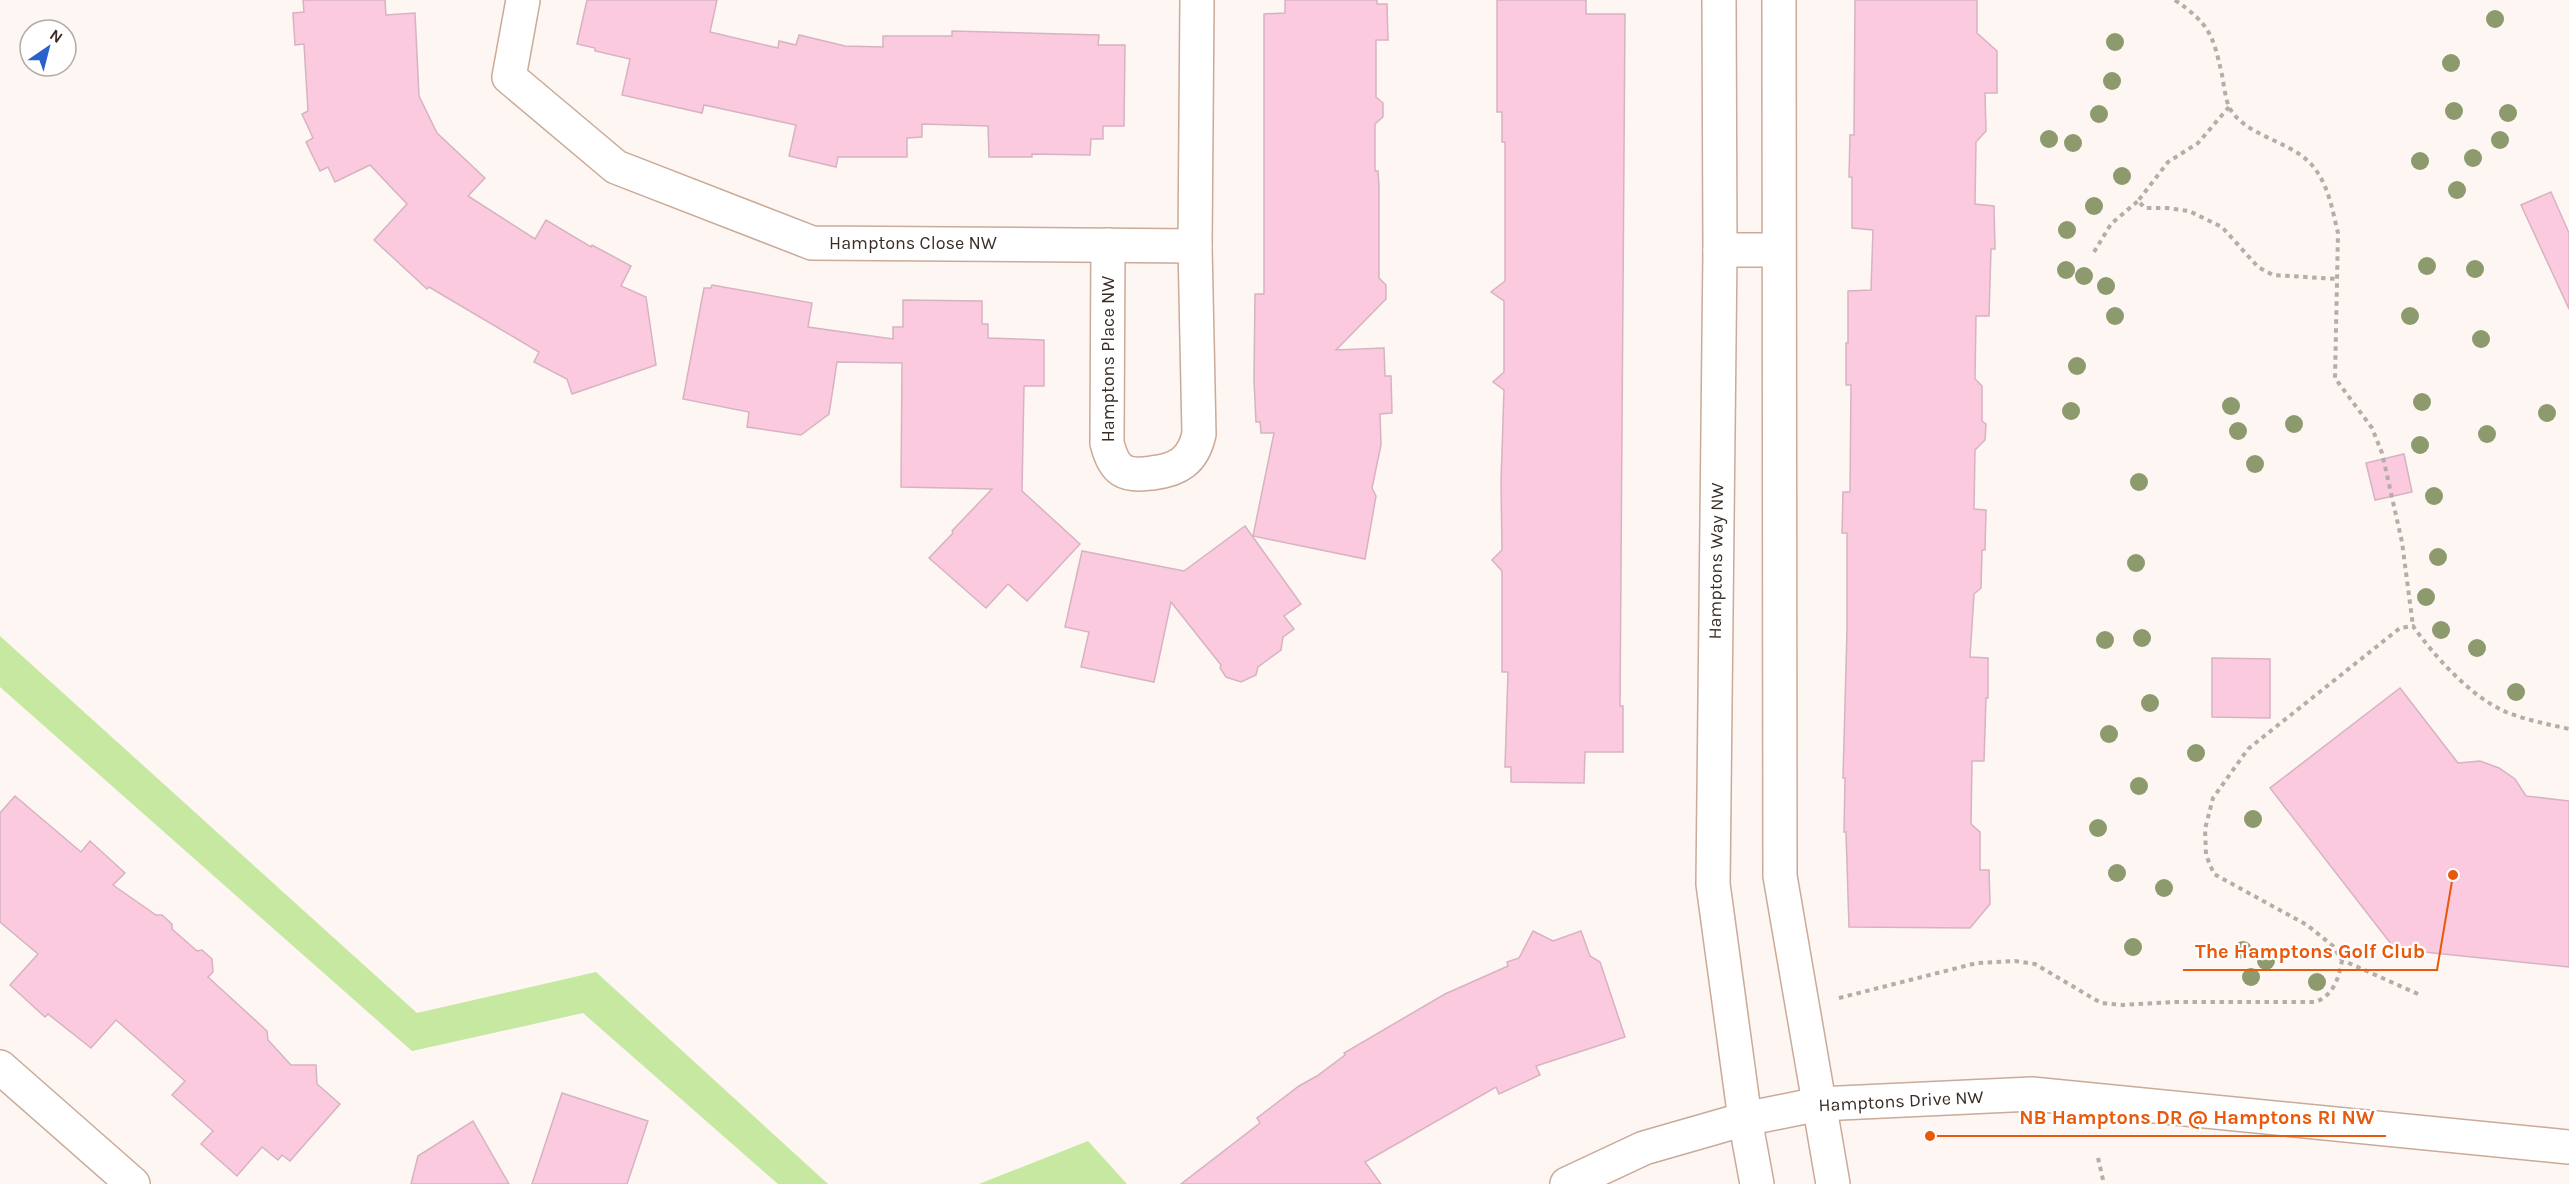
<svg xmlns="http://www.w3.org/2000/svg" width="2569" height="1184" font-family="Karla,sans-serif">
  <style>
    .green { fill: #c6e8a1 }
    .building { fill: #fbcade; stroke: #d7b3c2; stroke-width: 1.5 }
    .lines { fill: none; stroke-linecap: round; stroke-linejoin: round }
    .minor-casing { stroke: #caaa98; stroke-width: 36 }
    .path { stroke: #b5ada7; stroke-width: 4; stroke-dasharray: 4.5 4.5; stroke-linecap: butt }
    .minor { stroke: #fff; stroke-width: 33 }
    .tree { fill: #8d9a6d }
    .labels { text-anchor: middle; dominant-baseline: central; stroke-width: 4.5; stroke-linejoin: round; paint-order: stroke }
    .street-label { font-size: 18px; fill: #392d26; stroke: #fff }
    .leader { fill: none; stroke: #e8590c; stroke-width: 2 }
    .callout-dot { fill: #e8590c; stroke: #fff; stroke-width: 2 }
    .callout-label { font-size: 20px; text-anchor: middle; font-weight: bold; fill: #e8590c; stroke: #fff; stroke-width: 4.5; stroke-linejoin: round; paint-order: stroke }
  </style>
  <rect width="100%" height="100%" fill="#fdf6f2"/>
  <g class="green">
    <path d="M 0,636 L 417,1013 L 596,972 L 828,1184 L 778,1184 L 583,1013 L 412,1051 L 0,687 Z"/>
    <path d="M 1088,1141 L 1127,1184 L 979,1184 Z"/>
  </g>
  <g class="building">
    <path d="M 303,0 L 385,0 L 386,15 L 415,13 L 419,96 L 437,133 L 485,178 L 468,196 L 535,239 L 546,220 L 591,247 L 592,245 L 631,266 L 621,286 L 646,297 L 656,365 L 572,394 L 567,379 L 534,362 L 539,352 L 429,287 L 427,289 L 374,240 L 407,204 L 370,165 L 335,182 L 328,167 L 320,171 L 306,142 L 313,138 L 302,114 L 308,111 L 304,44 L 295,45 L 293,13 L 304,12 Z"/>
    <path d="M 587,0 L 717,0 L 710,32 L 778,48 L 779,41 L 796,45 L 799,35 L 845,46 L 883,47 L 883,36 L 952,36 L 952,31 L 1099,35 L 1098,45 L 1125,45 L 1124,126 L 1103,126 L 1103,139 L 1091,139 L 1090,155 L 1032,154 L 1032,157 L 989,157 L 988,126 L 922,124 L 922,137 L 907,138 L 907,157 L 838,157 L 836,167 L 789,156 L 796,125 L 704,105 L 702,113 L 622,95 L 630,59 L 595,51 L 595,48 L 577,44 Z"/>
    <path d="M 1285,0 L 1377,0 L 1377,4 L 1387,4 L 1388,40 L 1376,40 L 1376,97 L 1383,103 L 1383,117 L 1375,124 L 1375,171 L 1378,171 L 1379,187 L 1379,278 L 1386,285 L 1386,299 L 1336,350 L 1384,348 L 1385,376 L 1391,376 L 1392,413 L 1380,414 L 1381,445 L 1372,488 L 1376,496 L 1365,559 L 1253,536 L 1274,433 L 1261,433 L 1260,422 L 1256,422 L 1254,380 L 1255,294 L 1264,294 L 1264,14 L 1285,13 Z"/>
    <path d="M 1497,0 L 1586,0 L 1586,14 L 1625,14 L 1620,706 L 1623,706 L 1623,752 L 1585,752 L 1584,783 L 1511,782 L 1511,767 L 1505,767 L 1508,672 L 1502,672 L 1502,571 L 1492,560 L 1502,550 L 1501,482 L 1504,390 L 1493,382 L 1504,372 L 1504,301 L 1491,292 L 1505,281 L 1505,142 L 1502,142 L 1502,112 L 1497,112 Z"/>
    <path d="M 1855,0 L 1977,0 L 1977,33 L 1997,51 L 1997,93 L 1985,93 L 1986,131 L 1976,142 L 1975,204 L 1994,206 L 1995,249 L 1991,249 L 1989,316 L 1976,316 L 1975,379 L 1982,386 L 1982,421 L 1986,424 L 1985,440 L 1975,450 L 1974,509 L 1986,510 L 1985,550 L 1982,550 L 1981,588 L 1974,594 L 1970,657 L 1988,658 L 1988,698 L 1986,698 L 1984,761 L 1972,761 L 1971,824 L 1980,832 L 1980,870 L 1989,870 L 1990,904 L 1970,928 L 1849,927 L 1846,832 L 1844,832 L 1845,778 L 1843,778 L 1847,630 L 1847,533 L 1842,533 L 1843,492 L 1850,492 L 1851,385 L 1846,385 L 1846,343 L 1848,343 L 1848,291 L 1871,290 L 1873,230 L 1852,228 L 1852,177 L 1849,177 L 1850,135 L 1854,135 Z"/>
    <path d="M 2551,192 L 2569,233 L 2569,309 L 2521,205 Z"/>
    <path d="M 712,285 L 812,303 L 808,327 L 893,339 L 893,327 L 903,327 L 903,300 L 982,301 L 982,324 L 988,324 L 988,338 L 1044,340 L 1044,386 L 1024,386 L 1022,491 L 1080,544 L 1027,601 L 1008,584 L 986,608 L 929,558 L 953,533 L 952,531 L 992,489 L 901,487 L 902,363 L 837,362 L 829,414 L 801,435 L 747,427 L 749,412 L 683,399 L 704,288 L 711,288 Z"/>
    <path d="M 2404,454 L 2412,492 L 2375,500 L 2366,463 Z"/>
    <path d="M 1245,526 L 1301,604 L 1284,616 L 1294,629 L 1283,637 L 1281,650 L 1258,667 L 1256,675 L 1241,682 L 1226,677 L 1220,668 L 1221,665 L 1171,602 L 1154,682 L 1081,667 L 1089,632 L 1065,627 L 1082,551 L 1184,571 Z"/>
    <path d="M 2212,658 L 2270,659 L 2270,718 L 2212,717 Z"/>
    <path d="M 2400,688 L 2458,763 L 2480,761 L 2499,768 L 2515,779 L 2526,796 L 2569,801 L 2569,967 L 2395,949 L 2270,788 Z"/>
    <path d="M 15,796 L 81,852 L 90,841 L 125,873 L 113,885 L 156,915 L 162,915 L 172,924 L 172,929 L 197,951 L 202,950 L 212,959 L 213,972 L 208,977 L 267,1031 L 268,1040 L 291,1065 L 316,1065 L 317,1084 L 340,1104 L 290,1161 L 282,1155 L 278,1160 L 262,1147 L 237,1176 L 201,1144 L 213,1131 L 172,1095 L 185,1081 L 116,1020 L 91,1048 L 48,1014 L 45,1017 L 10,985 L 38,954 L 0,922 L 0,813 Z"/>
    <path d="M 1533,931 L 1553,941 L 1581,931 L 1590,956 L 1600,962 L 1625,1037 L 1536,1066 L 1540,1075 L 1499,1094 L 1496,1087 L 1365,1162 L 1381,1184 L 1181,1184 L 1260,1123 L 1257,1118 L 1299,1086 L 1317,1076 L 1345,1055 L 1344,1053 L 1445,994 L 1508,966 L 1507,962 L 1519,958 Z"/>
    <path d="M 562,1093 L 648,1121 L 627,1184 L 532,1184 Z"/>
    <path d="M 473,1121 L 509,1184 L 411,1184 L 418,1156 Z"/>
  </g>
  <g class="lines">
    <defs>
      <g id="minor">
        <path d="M 523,0 L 509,77 L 616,167 L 812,243 L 1195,246 L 1197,0"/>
        <path d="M 1719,0 L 1720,250 L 1713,884 L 1745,1119 L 1757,1184"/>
        <path d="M 1779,0 L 1780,876 L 1833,1184"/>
        <path d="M 1108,245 L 1107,443 C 1114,471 1124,477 1152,473 C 1178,470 1193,461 1199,434 L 1195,246"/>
        <path d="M 1720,250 L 1778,250"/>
        <path d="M 0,1067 L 133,1184"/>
        <path d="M 1567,1184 L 1644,1148 L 1745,1119 L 1819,1104 L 2032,1094 L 2569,1147"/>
      </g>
    </defs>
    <use href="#minor" class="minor-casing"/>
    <g class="path">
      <path d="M 2175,0 C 2209,24 2213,34 2222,75 C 2224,85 2225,97 2229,107 C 2244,135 2286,140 2308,161 C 2328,180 2332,209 2338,233 L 2335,378 L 2372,428 L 2382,453 L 2402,542 L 2413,626"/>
      <path d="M 2229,107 L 2198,143 L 2168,162 L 2138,201 L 2145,208 L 2167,208 L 2189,211 L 2222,227 L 2258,267 L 2273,275 L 2338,279"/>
      <path d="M 2094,252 L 2111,224 L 2138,201"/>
      <path d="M 2418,994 L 2342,960 L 2333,946 L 2307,925 L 2214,874 L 2206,855 L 2205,829 L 2213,798 L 2248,749 L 2400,628 L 2413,626 C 2434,656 2471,697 2506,712 C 2526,720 2547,724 2569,729"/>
      <path d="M 1839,998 L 1977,963 L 2015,961 L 2035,964 L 2101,1003 L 2123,1005 L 2174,1002 L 2316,1002 C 2334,994 2339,978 2342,960"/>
      <path d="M 2098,1158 L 2104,1184"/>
    </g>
    <use href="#minor" class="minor"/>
  </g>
  <g class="tree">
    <circle cx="2495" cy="19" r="9"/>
    <circle cx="2115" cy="42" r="9"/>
    <circle cx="2451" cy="63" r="9"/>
    <circle cx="2112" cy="81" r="9"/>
    <circle cx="2454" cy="111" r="9"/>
    <circle cx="2508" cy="113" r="9"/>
    <circle cx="2099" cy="114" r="9"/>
    <circle cx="2049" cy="139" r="9"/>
    <circle cx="2500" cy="140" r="9"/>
    <circle cx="2073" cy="143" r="9"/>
    <circle cx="2473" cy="158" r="9"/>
    <circle cx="2420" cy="161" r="9"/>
    <circle cx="2122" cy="176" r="9"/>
    <circle cx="2457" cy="190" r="9"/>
    <circle cx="2094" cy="206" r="9"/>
    <circle cx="2067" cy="230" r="9"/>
    <circle cx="2427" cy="266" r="9"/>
    <circle cx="2475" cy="269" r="9"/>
    <circle cx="2066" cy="270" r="9"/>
    <circle cx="2084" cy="276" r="9"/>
    <circle cx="2106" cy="286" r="9"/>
    <circle cx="2115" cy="316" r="9"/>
    <circle cx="2410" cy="316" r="9"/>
    <circle cx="2481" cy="339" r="9"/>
    <circle cx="2077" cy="366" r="9"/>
    <circle cx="2422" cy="402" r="9"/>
    <circle cx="2231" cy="406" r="9"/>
    <circle cx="2071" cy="411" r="9"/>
    <circle cx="2547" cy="413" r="9"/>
    <circle cx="2294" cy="424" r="9"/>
    <circle cx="2238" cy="431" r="9"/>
    <circle cx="2487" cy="434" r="9"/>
    <circle cx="2420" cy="445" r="9"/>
    <circle cx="2255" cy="464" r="9"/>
    <circle cx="2139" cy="482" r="9"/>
    <circle cx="2434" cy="496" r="9"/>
    <circle cx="2438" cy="557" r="9"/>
    <circle cx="2136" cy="563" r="9"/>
    <circle cx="2426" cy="597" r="9"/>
    <circle cx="2441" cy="630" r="9"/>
    <circle cx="2142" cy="638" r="9"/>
    <circle cx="2105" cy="640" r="9"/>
    <circle cx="2477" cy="648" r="9"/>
    <circle cx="2516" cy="692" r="9"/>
    <circle cx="2150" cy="703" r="9"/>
    <circle cx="2109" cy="734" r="9"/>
    <circle cx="2196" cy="753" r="9"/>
    <circle cx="2139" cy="786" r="9"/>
    <circle cx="2253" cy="819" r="9"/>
    <circle cx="2098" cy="828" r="9"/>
    <circle cx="2117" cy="873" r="9"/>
    <circle cx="2164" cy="888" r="9"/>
    <circle cx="2133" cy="947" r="9"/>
    <circle cx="2243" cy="950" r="9"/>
    <circle cx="2266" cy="961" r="9"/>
    <circle cx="2251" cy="977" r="9"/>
    <circle cx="2317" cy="982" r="9"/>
  </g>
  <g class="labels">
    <g class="street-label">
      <text x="913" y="243">Hamptons Close NW</text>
      <text transform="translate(1108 359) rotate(-90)">Hamptons Place NW</text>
      <text transform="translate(1716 561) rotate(-89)">Hamptons Way NW</text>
      <text transform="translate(1901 1101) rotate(-3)">Hamptons Drive NW</text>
    </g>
  </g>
  <path class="leader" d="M2453 875L2437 970H2183M1930 1136L2007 1136H2386"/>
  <g class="callout-dot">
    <circle cx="2453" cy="875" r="6"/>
    <circle cx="1930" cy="1136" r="6"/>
  </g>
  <g class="callout-label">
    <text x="2310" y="958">The Hamptons Golf Club</text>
    <text x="2197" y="1124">NB Hamptons DR @ Hamptons RI NW</text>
  </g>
  <g transform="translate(48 48) rotate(35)"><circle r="28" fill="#ffffff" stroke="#b0aba8" stroke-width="1.5"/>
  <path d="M0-4.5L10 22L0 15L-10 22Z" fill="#2a61cf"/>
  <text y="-9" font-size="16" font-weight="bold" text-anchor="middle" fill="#392d26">N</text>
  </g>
</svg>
